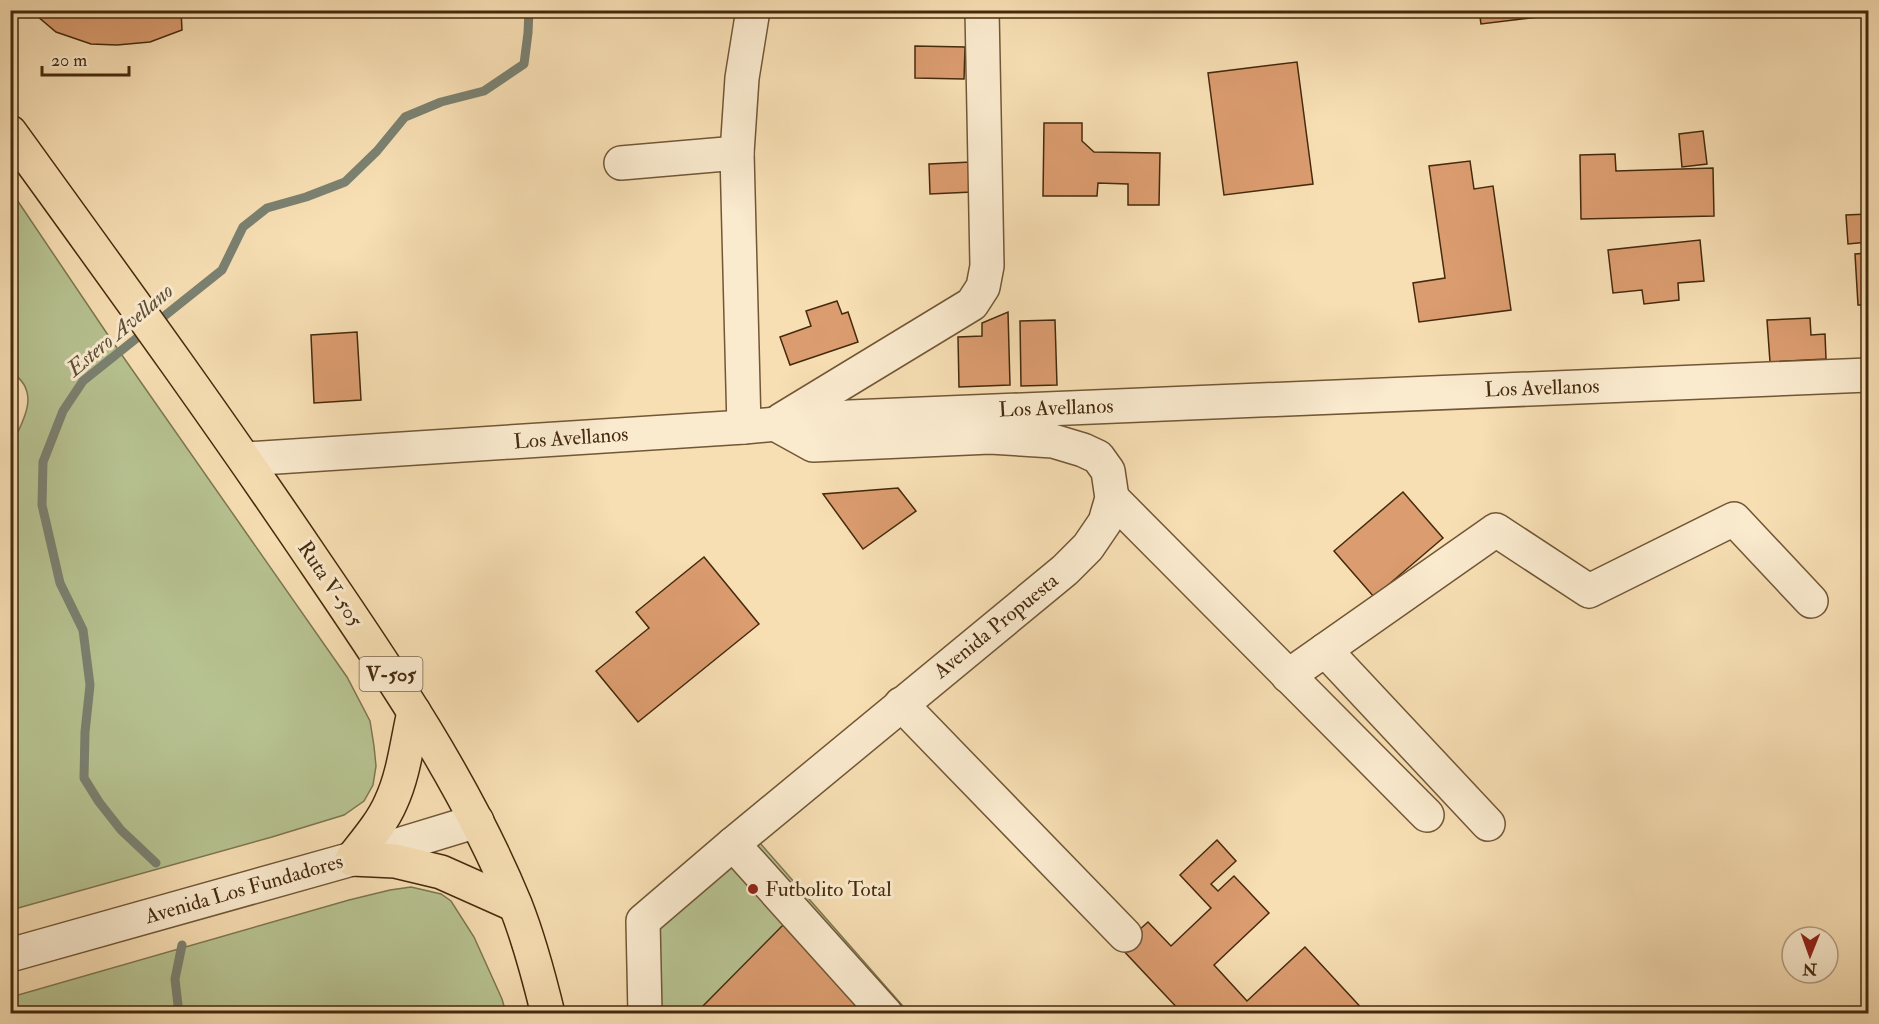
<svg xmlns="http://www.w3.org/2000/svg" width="1879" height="1024" font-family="'IM FELL Double Pica',serif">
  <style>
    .green { fill: #b7c291; stroke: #7e764f; stroke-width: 1.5 }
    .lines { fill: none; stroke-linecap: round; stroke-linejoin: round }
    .stream { stroke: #7b8171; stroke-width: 9 }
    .building { fill: #db9c6f; stroke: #452a0d; stroke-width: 1.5 }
    .minor-casing { stroke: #725736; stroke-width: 36 }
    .major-casing { stroke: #452a0d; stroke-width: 36 }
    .minor { stroke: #faeace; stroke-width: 33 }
    .major { stroke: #f7deb3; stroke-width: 33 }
    .poi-dot { fill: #8f2418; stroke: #faeace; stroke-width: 2 }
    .labels { text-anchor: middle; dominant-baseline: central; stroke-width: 6; stroke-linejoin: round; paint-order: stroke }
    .shield { fill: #faeace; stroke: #7b6447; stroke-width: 1.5 }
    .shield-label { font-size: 20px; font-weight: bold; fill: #452a0d }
    .street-label { font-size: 21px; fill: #452a0d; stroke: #faeace }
    .poi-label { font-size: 21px; fill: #452a0d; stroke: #faeace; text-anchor: start }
    .water-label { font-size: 22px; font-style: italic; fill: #5c4e37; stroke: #faeace }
  </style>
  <rect width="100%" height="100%" fill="#f7deb3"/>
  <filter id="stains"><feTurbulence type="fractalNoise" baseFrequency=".00333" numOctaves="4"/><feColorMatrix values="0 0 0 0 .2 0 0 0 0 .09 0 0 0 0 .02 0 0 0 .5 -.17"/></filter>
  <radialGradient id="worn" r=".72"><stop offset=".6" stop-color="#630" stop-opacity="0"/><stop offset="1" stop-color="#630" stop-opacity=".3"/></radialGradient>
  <g class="green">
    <path d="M 11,191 L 110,338 L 347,677 L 370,721 L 374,746 L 376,766 L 373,785 L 364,801 L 344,815 L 272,837 L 11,910 L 10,448 C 22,423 43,392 11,372 Z"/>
    <path d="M 760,843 L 909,1013 L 656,1013 L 651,934 Z"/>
    <path d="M 411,887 L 441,894 L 451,901 L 474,937 L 502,999 L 506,1013 L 11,1013 L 11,997 L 349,900 L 390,890 Z"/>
  </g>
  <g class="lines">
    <g class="stream">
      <path d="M 156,863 L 121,830 L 99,802 L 84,778 L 85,732 L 90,685 L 83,630 L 60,583 L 42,505 L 43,462 L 63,411 L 83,381 L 222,270 L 243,227 L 267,208 L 306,197 L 345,182 L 377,151 L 405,117 L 441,102 L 484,91 L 524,64 L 528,33 L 529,10"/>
      <path d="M 179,1014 L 175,979 L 182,945"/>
    </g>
  </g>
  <g class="building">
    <path d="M 30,10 L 181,10 L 182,30 L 150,42 L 117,45 L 91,44 L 56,32 Z"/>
    <path d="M 1479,10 L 1537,10 L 1538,17 L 1481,24 Z"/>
    <path d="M 915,46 L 965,47 L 964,79 L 915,78 Z"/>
    <path d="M 1297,62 L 1313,184 L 1224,195 L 1208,73 Z"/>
    <path d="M 1044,123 L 1082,123 L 1082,141 L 1094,152 L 1160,153 L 1159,205 L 1128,205 L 1128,184 L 1098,183 L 1097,196 L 1043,196 Z"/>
    <path d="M 1703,131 L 1707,164 L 1682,167 L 1679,134 Z"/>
    <path d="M 1615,154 L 1616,171 L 1713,168 L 1714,216 L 1581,219 L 1580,155 Z"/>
    <path d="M 1470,161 L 1474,189 L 1493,186 L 1511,310 L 1419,322 L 1413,283 L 1445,278 L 1429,166 Z"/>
    <path d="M 971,162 L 972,192 L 930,194 L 929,164 Z"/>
    <path d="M 1868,214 L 1868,242 L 1848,244 L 1846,215 Z"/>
    <path d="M 1700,240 L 1704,281 L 1678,283 L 1679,300 L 1644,304 L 1642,290 L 1613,293 L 1608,250 Z"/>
    <path d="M 1868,253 L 1868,305 L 1858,305 L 1855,254 Z"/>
    <path d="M 837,301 L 842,314 L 848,312 L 858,342 L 790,365 L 780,337 L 811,326 L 806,311 Z"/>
    <path d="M 1008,312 L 1010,385 L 959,387 L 958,337 L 982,336 L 982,323 Z"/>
    <path d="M 1810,318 L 1811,335 L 1825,334 L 1826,359 L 1770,362 L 1767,320 Z"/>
    <path d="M 1055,320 L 1057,385 L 1021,386 L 1020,321 Z"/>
    <path d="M 357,332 L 361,400 L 314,403 L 311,335 Z"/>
    <path d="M 898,488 L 916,511 L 863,549 L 823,494 Z"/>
    <path d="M 1403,492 L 1443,538 L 1374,597 L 1334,551 Z"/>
    <path d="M 704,557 L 759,624 L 638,722 L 596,671 L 649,628 L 636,612 Z"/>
    <path d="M 1217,840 L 1236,861 L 1211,884 L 1218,891 L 1234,876 L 1269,913 L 1214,965 L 1247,1001 L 1305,947 L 1367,1014 L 1183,1014 L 1120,947 L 1148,922 L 1171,946 L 1211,908 L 1180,875 Z"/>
    <path d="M 783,925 L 864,1014 L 707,1014 L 701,1008 Z"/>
  </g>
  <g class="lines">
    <defs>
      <g id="minor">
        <path d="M 621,163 L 737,153"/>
        <path d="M 781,420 L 972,304 L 983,287 L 987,266 L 982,10"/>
        <path d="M 744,427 L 737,153 L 742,78 L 753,10"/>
        <path d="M 245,459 L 744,427 L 850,417 L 1868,375"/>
        <path d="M 1112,498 L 1427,815"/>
        <path d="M 1325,650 L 1488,824"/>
        <path d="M 1288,676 L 1496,530 L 1589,591 L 1734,519 L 1811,601"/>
        <path d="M 901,704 L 1125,935"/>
        <path d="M 733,844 L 886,1014"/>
        <path d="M 10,955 L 352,859 L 477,821"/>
        <path d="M 645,1014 L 643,921 L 733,844 L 1065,570 L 1088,547 L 1105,522 L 1112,498 L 1108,471 L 1098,457 L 1083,450 L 1053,441 L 990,437 L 813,445 L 775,424"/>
      </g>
      <g id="major">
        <path d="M 10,132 C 112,273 214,413 312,558 C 387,668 464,780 515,904 C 529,939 539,977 548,1014"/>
        <path d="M 352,859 L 395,861 L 441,872 L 515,905"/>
        <path d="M 352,859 C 366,841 382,823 391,802 C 404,774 407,742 414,712"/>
      </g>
    </defs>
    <use href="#minor" class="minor-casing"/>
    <use href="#major" class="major-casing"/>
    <use href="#minor" class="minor"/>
    <use href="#major" class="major"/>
  </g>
  <circle class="poi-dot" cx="753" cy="889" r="6"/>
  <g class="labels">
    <rect class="shield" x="359.5" y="657" width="63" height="34" rx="4.5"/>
    <g class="shield-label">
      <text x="391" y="674">V-505</text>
    </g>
    <g class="street-label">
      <text transform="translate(1542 388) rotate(-2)">Los Avellanos</text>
      <text transform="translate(1056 408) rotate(-2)">Los Avellanos</text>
      <text transform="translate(571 438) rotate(-4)">Los Avellanos</text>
      <text transform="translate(330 584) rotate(56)">Ruta V-505</text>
      <text transform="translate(996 626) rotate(-39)">Avenida Propuesta</text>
      <text transform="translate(244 889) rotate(-16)">Avenida Los Fundadores</text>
    </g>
    <g class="poi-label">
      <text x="765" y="889">Futbolito Total</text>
    </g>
    <g class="water-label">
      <text transform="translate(120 330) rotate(-40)">Estero Avellano</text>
    </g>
  </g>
  <rect width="1879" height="1024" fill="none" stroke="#f7deb3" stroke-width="36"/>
  <rect x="12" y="12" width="1855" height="1000" fill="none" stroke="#452a0d" stroke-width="3"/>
  <rect x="18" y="18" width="1843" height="988" fill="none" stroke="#452a0d" stroke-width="1.5"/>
  <g transform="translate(1810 955) rotate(181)"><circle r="28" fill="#faeace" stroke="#b29d81" stroke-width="1.5"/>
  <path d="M0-4.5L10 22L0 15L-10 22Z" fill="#8f2418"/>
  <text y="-9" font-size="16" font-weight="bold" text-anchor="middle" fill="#452a0d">N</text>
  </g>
  <path d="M42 66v9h87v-9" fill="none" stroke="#452a0d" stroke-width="3"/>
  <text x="51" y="66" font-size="18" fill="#452a0d" stroke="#faeace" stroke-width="4.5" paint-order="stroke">20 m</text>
  <rect width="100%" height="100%" filter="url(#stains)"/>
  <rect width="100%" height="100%" fill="url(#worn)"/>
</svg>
